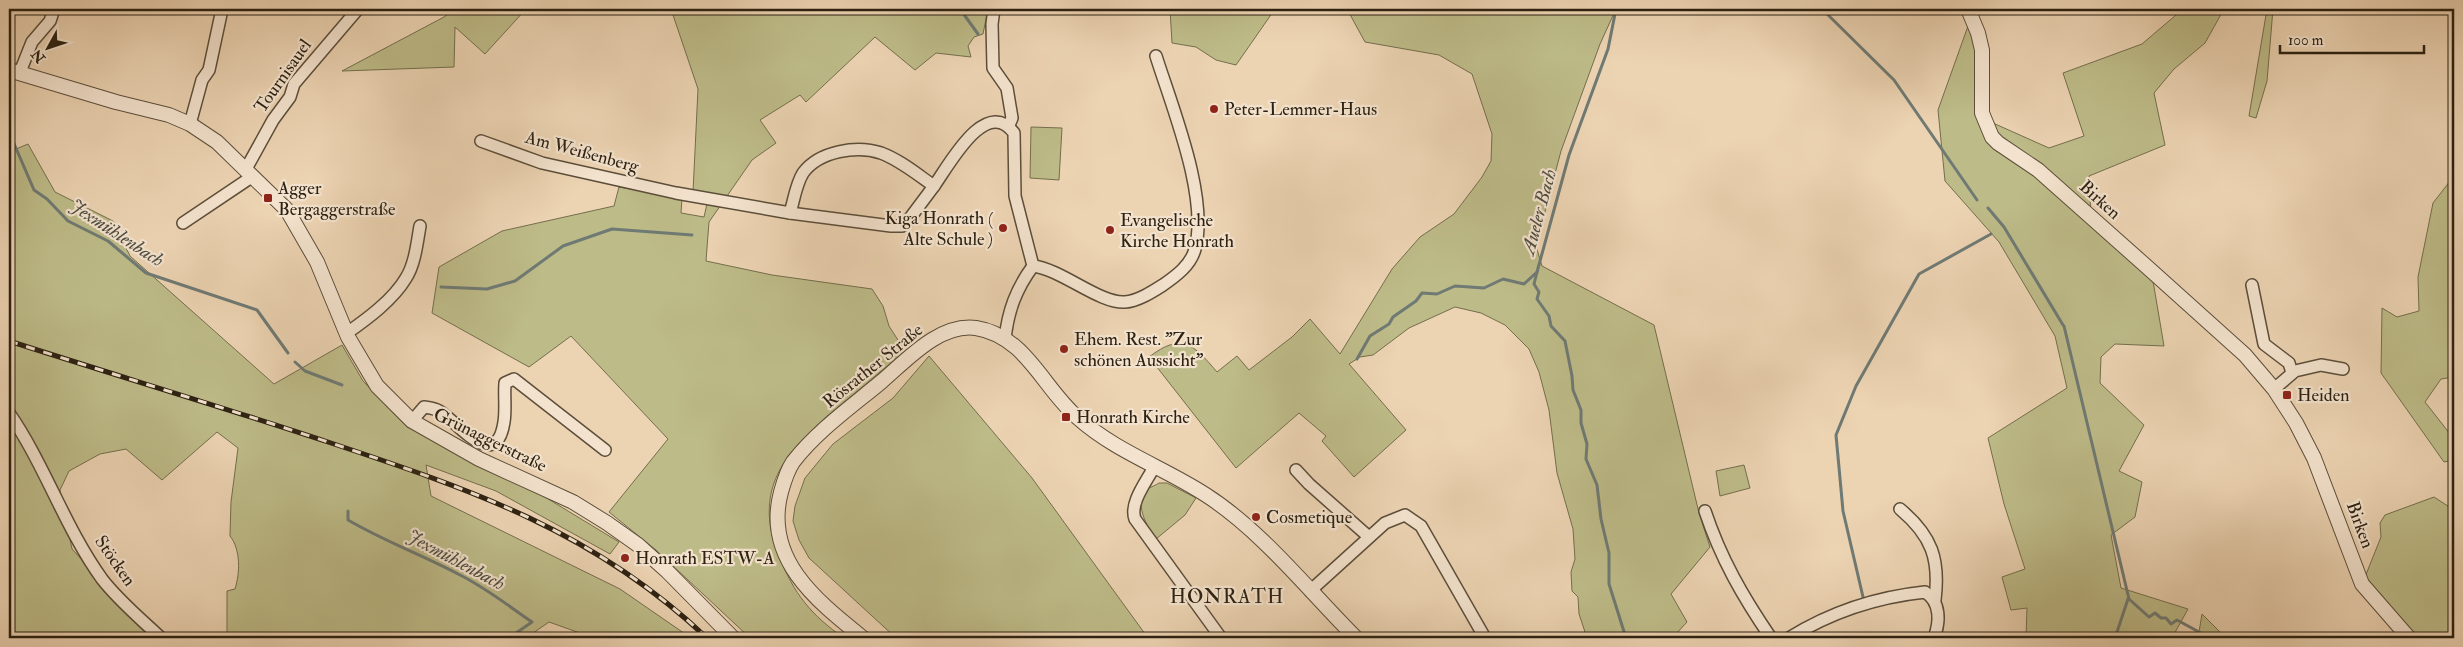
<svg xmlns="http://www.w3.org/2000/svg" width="2463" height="647" font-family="'IM FELL Double Pica',serif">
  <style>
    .green { fill: #bdbb88; stroke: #746e4d }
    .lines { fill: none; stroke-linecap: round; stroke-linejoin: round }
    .stream { stroke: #6f7a74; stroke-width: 3 }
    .minor-casing { stroke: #5c4e3a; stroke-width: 14 }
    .tertiary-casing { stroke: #5c4e3a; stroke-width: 16 }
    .minor { stroke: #f3e2cd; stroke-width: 11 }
    .tertiary { stroke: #f3e2cd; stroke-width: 14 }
    .rail-casing { stroke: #2c2112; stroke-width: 5 }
    .rail { stroke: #f3e2cd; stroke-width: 3; stroke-dasharray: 9; stroke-linecap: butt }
    .poi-dot { fill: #8f2418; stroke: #f3e2cd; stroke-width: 2 }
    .labels { text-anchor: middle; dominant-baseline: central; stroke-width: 4.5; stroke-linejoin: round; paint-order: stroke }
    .street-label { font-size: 18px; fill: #2c2112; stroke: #f3e2cd }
    .poi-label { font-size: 18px; fill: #2c2112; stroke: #f3e2cd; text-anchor: start }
    .water-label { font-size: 19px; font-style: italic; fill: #4e4e43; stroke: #f3e2cd }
    .quarter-label { font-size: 20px; letter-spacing: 1px; fill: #2c2112; stroke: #f3e2cd }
  </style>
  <rect width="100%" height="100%" fill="#ecd3b2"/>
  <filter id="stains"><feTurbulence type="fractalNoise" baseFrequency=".004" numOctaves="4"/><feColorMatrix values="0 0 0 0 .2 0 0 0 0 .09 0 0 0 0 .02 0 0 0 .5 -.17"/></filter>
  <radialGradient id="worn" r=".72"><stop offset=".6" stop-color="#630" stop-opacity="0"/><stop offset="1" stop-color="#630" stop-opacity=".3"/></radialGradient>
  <g class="green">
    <path d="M 455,9 L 526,9 L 485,54 L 455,27 L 454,67 L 342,71 L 444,17 Z"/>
    <path d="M 671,9 L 988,9 L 983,34 L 974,37 L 968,46 L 971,57 L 936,53 L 915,70 L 875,37 L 806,102 L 800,95 L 760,120 L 776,143 L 752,160 L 709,222 L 706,261 L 772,275 L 872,289 L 883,306 L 889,326 L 905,351 C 884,369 862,387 841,405 C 790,447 750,485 779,556 C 794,594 811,615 844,638 L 750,638 L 656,550 L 609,512 L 668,439 L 571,336 L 529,367 L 432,313 L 439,267 L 502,231 L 614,206 L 619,187 L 682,198 L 681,213 L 704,217 L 709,195 L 693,192 L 698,89 Z"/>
    <path d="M 1170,9 L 1275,9 L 1236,65 L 1216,60 L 1196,47 L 1172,43 Z"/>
    <path d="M 1347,9 L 1616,9 L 1600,44 L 1561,151 L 1536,246 L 1542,266 L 1654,325 L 1699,513 L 1710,547 L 1671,594 L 1687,622 L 1676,634 L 1676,638 L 1587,638 L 1579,614 L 1578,597 L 1572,591 L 1571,572 L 1575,559 L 1573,529 L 1557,473 L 1549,410 L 1539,372 L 1529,349 L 1505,325 L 1481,313 L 1455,307 L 1409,328 L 1373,355 L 1360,357 L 1349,364 L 1406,430 L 1354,477 L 1322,441 L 1326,436 L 1299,413 L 1236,468 L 1149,357 C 1182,332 1193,344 1217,372 L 1237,356 L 1249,370 L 1292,337 L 1310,319 L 1340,354 L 1392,269 L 1420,237 L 1454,214 L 1482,177 L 1491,161 L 1492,134 L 1472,74 L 1439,55 L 1365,42 Z"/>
    <path d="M 2183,9 L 2224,9 L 2205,43 L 2174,69 L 2154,93 L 2165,145 L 2089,176 L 2091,217 L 2152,275 L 2164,346 L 2115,344 L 2101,357 L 2100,383 L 2144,425 L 2119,471 L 2142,482 L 2135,517 L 2111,535 L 2121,588 L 2188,609 L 2172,638 L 2026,638 L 2027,608 L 2011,610 L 2002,577 L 2025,569 L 2004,504 L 1988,438 L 2067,388 L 2055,336 L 1999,242 L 1945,181 L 1938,110 L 1968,26 L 1977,47 L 1975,115 L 2049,148 L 2084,136 L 2063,73 L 2142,44 Z"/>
    <path d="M 2267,9 L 2273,9 L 2267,81 L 2256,118 L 2249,116 Z"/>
    <path d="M 1031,127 L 1062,128 L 1059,180 L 1030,178 Z"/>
    <path d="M 28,144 L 55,192 L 113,221 L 130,256 L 274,384 L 342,345 L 363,381 L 407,427 L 517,480 L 619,542 L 610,554 L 496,491 L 426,465 L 431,496 L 620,589 L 691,638 L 594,638 L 549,622 L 526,638 L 227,638 L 227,591 L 235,589 C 240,573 241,550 230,536 L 231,502 L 238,448 L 217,432 L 162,480 L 126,449 L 100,454 L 69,471 L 60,490 L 72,549 L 153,638 L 9,638 L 9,152 Z"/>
    <path d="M 2454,176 L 2454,377 L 2441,379 L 2425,402 L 2454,439 L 2454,460 L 2444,462 L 2381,373 L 2382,308 L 2397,317 L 2419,311 L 2418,277 L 2433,203 Z"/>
    <path d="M 929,356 L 1032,478 L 1148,638 L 896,638 L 809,558 L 799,540 L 793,521 L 795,506 L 805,478 L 833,444 L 893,398 Z"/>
    <path d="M 1744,465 L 1750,488 L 1720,496 L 1716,471 Z"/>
    <path d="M 1159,483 L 1167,483 L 1196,498 L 1185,515 L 1156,539 C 1147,526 1132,503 1149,488 C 1151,487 1156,485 1159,483 Z"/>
    <path d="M 2434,497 L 2454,510 L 2454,638 L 2417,638 L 2375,592 L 2365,577 L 2381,537 L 2380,523 L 2385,515 Z"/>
    <path d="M 2202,614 L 2226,638 L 2198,638 Z"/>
  </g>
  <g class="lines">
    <g class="stream">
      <path d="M 960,9 L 978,34"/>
      <path d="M 1822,9 L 1894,80 L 1977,200"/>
      <path d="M 9,132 L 34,190 L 47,199 L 68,221 L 108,241 L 146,273 L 257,310 L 288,353"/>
      <path d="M 1988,208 L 2004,227 L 2063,325"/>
      <path d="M 1537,272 L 1534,284 L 1539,292 L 1537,299 L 1549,316 L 1551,326 L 1565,341 L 1572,376 L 1573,390 L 1581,410 L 1581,423 L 1587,444 L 1586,459 L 1597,485 L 1601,519 L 1609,553 L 1609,584 L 1626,638"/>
      <path d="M 441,287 L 487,289 L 515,281 L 563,246 L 612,229 L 692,235"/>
      <path d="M 2064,326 L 2129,599 L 2149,617 L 2155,613 L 2161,618 L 2166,618 L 2171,624 L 2177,620 L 2210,638"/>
      <path d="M 1357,359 L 1370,336 L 1389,324 L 1393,317 L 1416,301 L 1422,293 L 1437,294 L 1455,286 L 1484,288 L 1503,279 L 1524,284 L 1537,272 L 1569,155 L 1608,49 L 1616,9"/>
      <path d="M 295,362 L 305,371 L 342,385"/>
      <path d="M 348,511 L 348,520 C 384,541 422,555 458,574 C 485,587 507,605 532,622 L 509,638"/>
      <path d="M 1863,597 L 1843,511 L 1836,435 L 1856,386 L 1919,274 L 1991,234"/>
      <path d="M 2115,638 L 2128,599"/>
    </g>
    <defs>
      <g id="minor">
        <path d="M 994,9 L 992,24 L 993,68 L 1007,88 L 1012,118 L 1009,125"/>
        <path d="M 20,72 L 32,42 L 50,21 L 54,9"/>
        <path d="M 190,124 L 202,80 L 209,70 L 221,14 L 221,9"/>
        <path d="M 481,141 L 542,163 L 676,193 L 790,213 L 891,226 L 902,226 L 907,222 L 934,186"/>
        <path d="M 246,169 L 273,120 L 290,97 L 294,84 L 358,9"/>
        <path d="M 790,213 C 794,200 796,184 803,173 C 819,151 857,145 881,153 C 900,160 918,175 934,186 C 949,165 986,95 1014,133 L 1015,196 L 1033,266"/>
        <path d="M 183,223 L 253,176"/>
        <path d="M 1033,266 C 1061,269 1100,304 1125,302 C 1138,301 1152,292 1163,285 C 1176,276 1191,265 1195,249 C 1209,197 1172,107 1156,56"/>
        <path d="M 2252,285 L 2264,344 L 2289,363 L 2292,373"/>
        <path d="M 347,333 C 367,319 393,300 406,278 C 415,264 417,243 420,226"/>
        <path d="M 1005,339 C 1008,311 1016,289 1033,266"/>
        <path d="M 2274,389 L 2295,371 L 2321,365 L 2343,369"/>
        <path d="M 9,413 C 45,465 65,528 102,579 C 119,601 141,619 161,638"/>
        <path d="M 412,421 L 424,407 C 430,408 434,408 439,411 C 456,420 496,475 504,422 C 506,409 504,396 505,383 L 514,379 L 605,450"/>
        <path d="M 1154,467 C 1147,481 1129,503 1135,519 L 1221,638"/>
        <path d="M 1296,470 L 1309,484 L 1369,537"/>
        <path d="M 1900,509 C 1932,536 1940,559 1935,600"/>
        <path d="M 1705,511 C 1721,559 1743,597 1771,638"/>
        <path d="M 1310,591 L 1385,523 L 1405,515 L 1421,526 L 1485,638"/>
        <path d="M 1789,638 C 1831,612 1877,597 1925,592 C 1941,602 1940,622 1934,638"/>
      </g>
      <g id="tertiary">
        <path d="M 1968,9 L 1978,33 L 1982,50 L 1982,113 L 1992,137 L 1998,143 L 2038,170 L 2146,266 L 2245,355 L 2274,389 L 2296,423 L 2314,458 L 2362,584 L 2409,638"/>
        <path d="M 9,70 L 116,102 L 169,115 L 190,124 L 217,142 L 287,210 L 317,262 L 348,337 L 377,386 L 412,421 L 479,459 L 573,502 L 607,523 L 638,545 L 667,571 L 733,638"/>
        <path d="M 863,638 C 817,601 763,559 781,492 C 784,481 787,471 793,462 C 817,431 851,407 881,382 C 906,361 939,323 976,328 C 1026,336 1043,388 1077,417 C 1116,452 1163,467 1206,495 C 1262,531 1309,591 1356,638"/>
      </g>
    </defs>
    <use href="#minor" class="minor-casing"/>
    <use href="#tertiary" class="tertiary-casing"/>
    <use href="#minor" class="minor"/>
    <use href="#tertiary" class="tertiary"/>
    <defs>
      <path id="rail" d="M 9,341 C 115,375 222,407 328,442 C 472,490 594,531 707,638"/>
    </defs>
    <use href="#rail" class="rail-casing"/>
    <use href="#rail" class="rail"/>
  </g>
  <g class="poi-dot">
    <circle cx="1214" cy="109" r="5"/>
    <rect x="263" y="193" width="10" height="10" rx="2.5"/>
    <circle cx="1003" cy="228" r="5"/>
    <circle cx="1110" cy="230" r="5"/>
    <circle cx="1064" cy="349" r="5"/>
    <rect x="2282" y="390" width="10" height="10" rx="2.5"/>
    <rect x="1061" y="412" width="10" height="10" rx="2.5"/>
    <circle cx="1256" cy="517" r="5"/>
    <circle cx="625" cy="558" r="5"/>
  </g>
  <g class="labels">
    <g class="street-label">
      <text transform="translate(283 76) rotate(-55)">Tournisauel</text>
      <text transform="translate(582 152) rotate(15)">Am Weißenberg</text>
      <text transform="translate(2100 200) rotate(42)">Birken</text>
      <text transform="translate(873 366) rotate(-39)">Rösrather Straße</text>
      <text transform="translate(490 440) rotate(26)">Grünaggerstraße</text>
      <text transform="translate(2360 525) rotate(70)">Birken</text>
      <text transform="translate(115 561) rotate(55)">Stöcken</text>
    </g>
    <g class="poi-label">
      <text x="1224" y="109">Peter-Lemmer-Haus</text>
      <text x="278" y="188">Agger<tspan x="278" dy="21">Bergaggerstraße</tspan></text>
      <text x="993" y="218" text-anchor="end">Kiga Honrath (<tspan x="993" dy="21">Alte Schule )</tspan></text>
      <text x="1120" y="220">Evangelische<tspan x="1120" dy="21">Kirche Honrath</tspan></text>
      <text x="1074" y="339">Ehem. Rest. "Zur<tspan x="1074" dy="21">schönen Aussicht"</tspan></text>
      <text x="2297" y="395">Heiden</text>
      <text x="1076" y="417">Honrath Kirche</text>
      <text x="1266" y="517">Cosmetique</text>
      <text x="635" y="558">Honrath ESTW-A</text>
    </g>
    <g class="water-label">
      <text transform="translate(1539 212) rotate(-75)">Aueler Bach</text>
      <text transform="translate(117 233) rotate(33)">Jexmühlenbach</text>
      <text transform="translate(456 560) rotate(28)">Jexmühlenbach</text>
    </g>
    <g class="quarter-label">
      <text x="1227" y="596">HONRATH</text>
    </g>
  </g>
  <rect width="2463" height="647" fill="none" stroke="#ecd3b2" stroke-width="30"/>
  <rect x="10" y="10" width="2443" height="627" fill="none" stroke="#2c2112" stroke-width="2.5"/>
  <rect x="15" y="15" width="2433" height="617" fill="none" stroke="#2c2112"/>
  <g transform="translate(48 48) rotate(230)" stroke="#f3e2cd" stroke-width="4" paint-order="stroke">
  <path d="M0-4L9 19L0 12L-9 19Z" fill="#2c2112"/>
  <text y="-8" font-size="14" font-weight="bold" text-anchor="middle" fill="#2c2112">N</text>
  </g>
  <path d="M2280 45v8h144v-8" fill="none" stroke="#2c2112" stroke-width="2.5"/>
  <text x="2288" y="45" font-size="15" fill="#2c2112" stroke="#f3e2cd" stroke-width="4" paint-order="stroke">100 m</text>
  <rect width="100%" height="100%" filter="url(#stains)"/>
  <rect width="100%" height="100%" fill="url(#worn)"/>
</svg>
